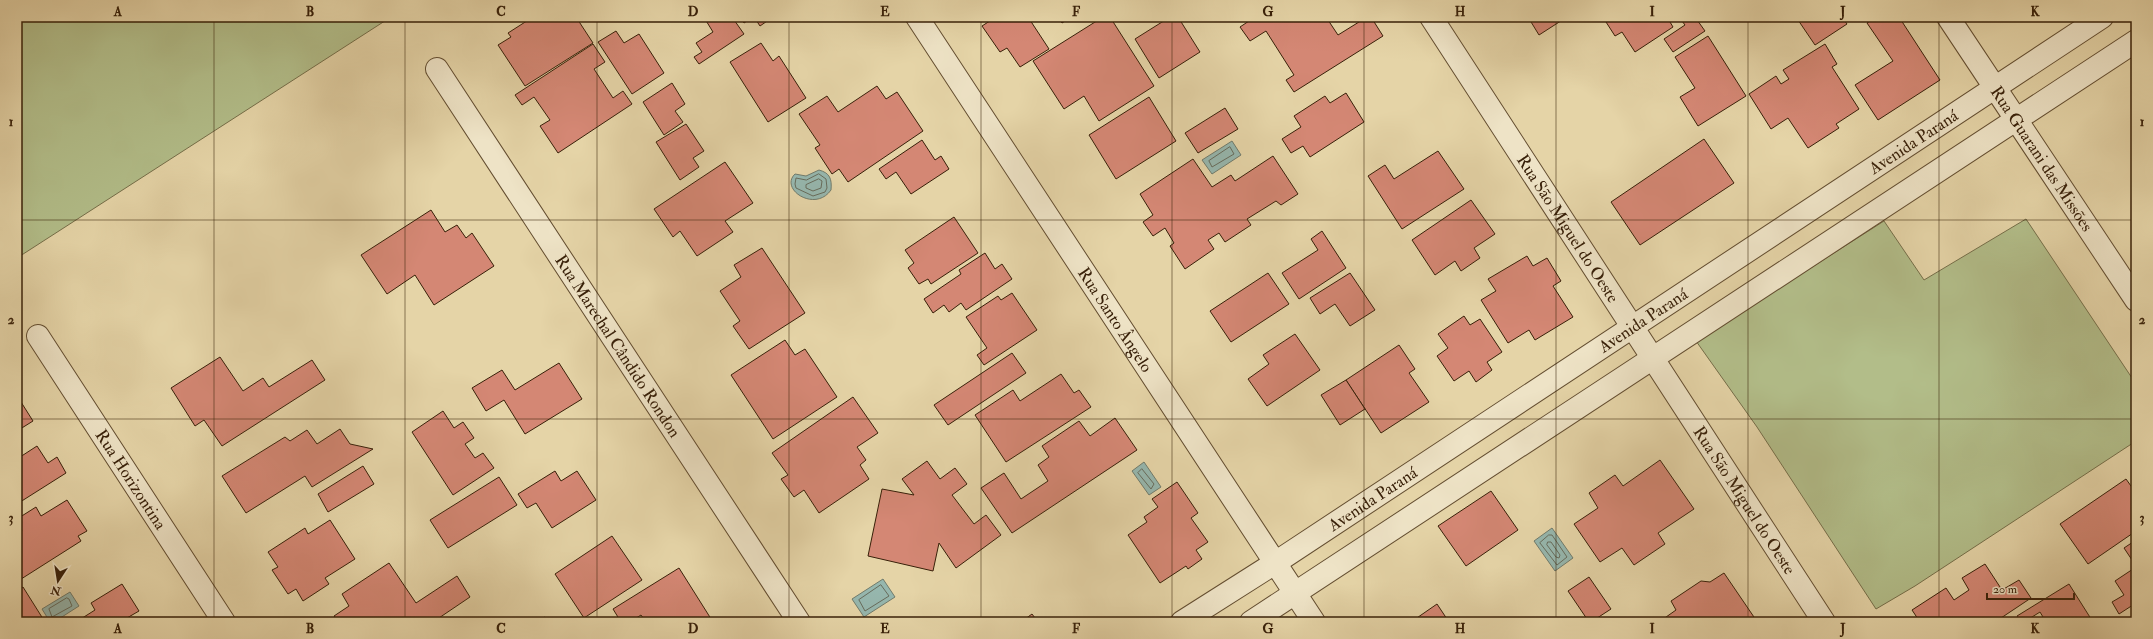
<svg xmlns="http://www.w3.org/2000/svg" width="2153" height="639" font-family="'IM FELL Double Pica',serif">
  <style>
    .green { fill: #b2bd89; stroke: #756e49 }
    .water { fill: #96b7ae; stroke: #707b6c }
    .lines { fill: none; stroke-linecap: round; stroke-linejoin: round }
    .shore { stroke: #676c5c; stroke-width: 1 }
    .building { fill: #d48774; stroke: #382009 }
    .minor-casing { stroke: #634d30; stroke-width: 24 }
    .tertiary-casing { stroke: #634d30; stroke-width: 24 }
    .minor { stroke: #eee3c6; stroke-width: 22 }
    .tertiary { stroke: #eee3c6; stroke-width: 22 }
    .grid { fill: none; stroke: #382009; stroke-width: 1; stroke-opacity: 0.55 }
    .labels { text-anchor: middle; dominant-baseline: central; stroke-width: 4; stroke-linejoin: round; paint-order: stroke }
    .street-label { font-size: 17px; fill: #382009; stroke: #eee3c6 }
    .neatline { fill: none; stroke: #382009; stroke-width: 1.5 }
    .grid-label { font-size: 13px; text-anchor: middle; font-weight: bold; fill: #382009 }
  </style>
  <rect width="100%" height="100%" fill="#e5d4a7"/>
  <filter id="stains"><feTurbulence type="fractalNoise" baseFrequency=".005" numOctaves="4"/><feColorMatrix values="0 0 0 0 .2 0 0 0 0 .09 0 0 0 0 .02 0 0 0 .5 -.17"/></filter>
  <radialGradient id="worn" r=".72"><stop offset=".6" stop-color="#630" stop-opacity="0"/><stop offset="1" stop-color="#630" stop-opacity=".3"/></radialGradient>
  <g class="green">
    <path d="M 17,17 L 391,17 L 17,258 Z"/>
    <path d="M 2026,219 L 2136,384 L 2136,441 L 1915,586 L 1876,609 L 1757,427 L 1696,341 L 1884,221 L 1924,280 Z"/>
  </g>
  <g class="water">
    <path d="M 1232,141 L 1241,155 L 1212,174 L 1202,160 Z"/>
    <path d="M 819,170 C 830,173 832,179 831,190 C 815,213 779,189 795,174 L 806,176 Z"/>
    <path d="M 1144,462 L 1161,487 L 1149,495 L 1132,471 Z"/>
    <path d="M 1552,528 L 1573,558 L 1555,571 L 1534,541 Z"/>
    <path d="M 883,579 L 895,597 L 864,617 L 852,599 Z"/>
    <path d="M 70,592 L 79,606 L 54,622 L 50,622 L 42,609 Z"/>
  </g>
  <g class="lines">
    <g class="shore">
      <path d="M 1230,147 L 1234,154 L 1212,167 L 1209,161 Z"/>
      <path d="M 819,174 L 826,179 L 827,188 L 825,192 L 813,196 L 796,188 L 795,184 L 796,178 L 806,180 Z"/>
      <path d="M 819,179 L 822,181 L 821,188 L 813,191 L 806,188 L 806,185 Z"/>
      <path d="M 1142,469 L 1154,484 L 1151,489 L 1138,473 Z"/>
      <path d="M 1549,535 L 1552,535 L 1567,557 L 1557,565 L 1540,543 Z"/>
      <path d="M 1548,542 L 1551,542 L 1560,555 L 1559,558 L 1556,557 L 1547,545 Z"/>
      <path d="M 881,585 L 889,596 L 865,611 L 859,600 Z"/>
      <path d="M 67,598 L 69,599 L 72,606 L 52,617 L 49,609 Z"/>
    </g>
  </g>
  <g class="building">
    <path d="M 533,17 L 576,17 L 593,43 L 525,86 L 498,45 L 511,37 L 508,33 Z"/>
    <path d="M 708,17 L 732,17 L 744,34 L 699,64 L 694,57 L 702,52 L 696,43 L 713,32 L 705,19 Z"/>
    <path d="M 740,17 L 753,17 L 744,23 Z"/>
    <path d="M 754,17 L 773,17 L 760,26 Z"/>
    <path d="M 996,17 L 1028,17 L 1049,49 L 1020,67 L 1007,48 L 1000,52 L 982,26 Z"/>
    <path d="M 1058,17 L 1071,17 L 1062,23 Z"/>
    <path d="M 1103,17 L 1110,17 L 1154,86 L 1099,121 L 1084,96 L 1064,109 L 1033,61 Z"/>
    <path d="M 1170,17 L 1178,17 L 1200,52 L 1159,78 L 1135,39 Z"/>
    <path d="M 1255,17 L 1332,17 L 1328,20 L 1338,35 L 1367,17 L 1371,17 L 1383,36 L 1294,92 L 1286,80 L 1294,75 L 1266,31 L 1250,41 L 1240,27 Z"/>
    <path d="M 1528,17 L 1567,17 L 1539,35 Z"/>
    <path d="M 1614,17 L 1667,17 L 1673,27 L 1635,52 L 1622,32 L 1615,36 L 1606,22 Z"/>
    <path d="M 1679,17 L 1695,17 L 1705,31 L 1673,52 L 1664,39 L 1685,25 Z"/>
    <path d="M 1796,17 L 1842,17 L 1847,24 L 1815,45 Z"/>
    <path d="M 1877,17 L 1899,17 L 1940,80 L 1878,120 L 1855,85 L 1893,61 L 1867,23 Z"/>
    <path d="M 616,31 L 624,43 L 639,34 L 664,73 L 632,94 L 598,42 Z"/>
    <path d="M 1708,36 L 1746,96 L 1698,126 L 1680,97 L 1695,88 L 1675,57 Z"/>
    <path d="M 761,43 L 773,61 L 779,56 L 806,98 L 768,122 L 730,62 Z"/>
    <path d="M 593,44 L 605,62 L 594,69 L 613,98 L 623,91 L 632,104 L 558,153 L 540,126 L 550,120 L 534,97 L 522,105 L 515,95 Z"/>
    <path d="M 1825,44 L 1837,64 L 1832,67 L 1859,109 L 1836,124 L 1839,128 L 1808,148 L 1788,118 L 1771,129 L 1749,94 L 1776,76 L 1781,84 L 1789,79 L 1783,70 Z"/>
    <path d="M 672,83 L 685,104 L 675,111 L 683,122 L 664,135 L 643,102 Z"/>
    <path d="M 877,86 L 886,99 L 897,92 L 923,131 L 848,182 L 839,169 L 832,174 L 815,148 L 820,145 L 799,114 L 827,96 L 838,112 Z"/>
    <path d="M 1346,93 L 1364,122 L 1310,157 L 1303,146 L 1291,153 L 1282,139 L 1301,127 L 1294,116 L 1325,96 L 1330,103 Z"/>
    <path d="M 1149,97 L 1176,141 L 1116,179 L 1089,135 Z"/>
    <path d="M 1225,108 L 1238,129 L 1198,153 L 1185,133 Z"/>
    <path d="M 686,124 L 704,151 L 693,158 L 699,167 L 680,180 L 656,142 Z"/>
    <path d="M 1704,139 L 1734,183 L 1640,245 L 1611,202 Z"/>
    <path d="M 922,140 L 935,160 L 941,156 L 949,169 L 911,194 L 896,172 L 886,179 L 879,169 Z"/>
    <path d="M 1438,151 L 1464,189 L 1402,229 L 1368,176 L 1385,165 L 1394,179 Z"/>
    <path d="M 1273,156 L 1298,194 L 1281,205 L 1276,201 L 1247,219 L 1251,225 L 1225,242 L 1219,233 L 1208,240 L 1214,249 L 1185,269 L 1170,246 L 1174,243 L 1165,228 L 1153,236 L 1143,222 L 1153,215 L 1140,194 L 1193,159 L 1212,187 L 1231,175 L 1235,181 Z"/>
    <path d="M 725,162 L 753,203 L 725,221 L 733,232 L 697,256 L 680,231 L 673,237 L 654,209 Z"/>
    <path d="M 1471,200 L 1495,234 L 1474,248 L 1480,258 L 1461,271 L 1455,261 L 1435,275 L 1412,240 Z"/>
    <path d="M 431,210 L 445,232 L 457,225 L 466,238 L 472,233 L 494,266 L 434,305 L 415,275 L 387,294 L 361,255 Z"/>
    <path d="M 954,217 L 978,253 L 931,284 L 928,279 L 919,284 L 908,268 L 914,263 L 905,250 Z"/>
    <path d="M 1322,231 L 1346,268 L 1299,299 L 1282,273 L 1318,250 L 1311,239 Z"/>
    <path d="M 762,248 L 805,313 L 749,349 L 733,326 L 740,321 L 720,291 L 741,277 L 734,265 Z"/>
    <path d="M 985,253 L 995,269 L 1002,264 L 1012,279 L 966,310 L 961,303 L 949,312 L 944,305 L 933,313 L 924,299 L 961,274 L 959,270 Z"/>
    <path d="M 1527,256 L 1533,266 L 1547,258 L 1561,281 L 1553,286 L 1573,317 L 1535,340 L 1529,330 L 1508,343 L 1481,300 L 1496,291 L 1488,279 Z"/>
    <path d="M 1268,273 L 1289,304 L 1231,342 L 1210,311 Z"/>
    <path d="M 1350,273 L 1375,310 L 1350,326 L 1335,304 L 1320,314 L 1310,298 Z"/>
    <path d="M 1012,293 L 1037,330 L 984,365 L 977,355 L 987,348 L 966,317 L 998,296 L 1001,300 Z"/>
    <path d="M 1464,316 L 1470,325 L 1480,319 L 1502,352 L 1487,362 L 1492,370 L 1476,382 L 1469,371 L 1454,381 L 1437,356 L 1448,348 L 1438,334 Z"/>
    <path d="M 1295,334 L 1320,370 L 1267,406 L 1248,379 L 1269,364 L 1263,355 Z"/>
    <path d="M 785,340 L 795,355 L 805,349 L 837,397 L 773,439 L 731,375 Z"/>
    <path d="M 1399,345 L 1415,369 L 1409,373 L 1429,402 L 1381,433 L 1346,380 Z"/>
    <path d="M 1012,353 L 1026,373 L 948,425 L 934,405 Z"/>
    <path d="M 220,357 L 243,391 L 263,378 L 269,387 L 312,360 L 325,380 L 222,446 L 204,420 L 195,426 L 171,388 Z"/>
    <path d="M 559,363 L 582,399 L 525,434 L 504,400 L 486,411 L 472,388 L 502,370 L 515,390 Z"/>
    <path d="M 1061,374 L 1074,393 L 1079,390 L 1091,407 L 1006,462 L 975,415 L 1013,390 L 1020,401 Z"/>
    <path d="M 1346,380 L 1365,409 L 1340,425 L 1321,395 Z"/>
    <path d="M 853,397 L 878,433 L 857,447 L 866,460 L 860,465 L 869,479 L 819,513 L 804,490 L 794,497 L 781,479 L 788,475 L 772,453 Z"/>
    <path d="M 21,402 L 33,421 L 17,431 L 17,405 Z"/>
    <path d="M 443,411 L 454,428 L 463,422 L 474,438 L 465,444 L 475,458 L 483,453 L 494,468 L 453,495 L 412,432 Z"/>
    <path d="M 1115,418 L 1137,450 L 1012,533 L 981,488 L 1004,473 L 1021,499 L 1048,481 L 1038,465 L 1049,457 L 1042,446 L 1079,421 L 1090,436 Z"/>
    <path d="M 340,429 L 350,444 L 373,449 L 312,487 L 305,476 L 246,513 L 222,476 L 285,437 L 290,441 L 307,430 L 317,444 Z"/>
    <path d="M 37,446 L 48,463 L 57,457 L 66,473 L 17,504 L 17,459 Z"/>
    <path d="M 1660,460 L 1694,509 L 1658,533 L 1665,544 L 1634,565 L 1622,548 L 1600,562 L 1574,524 L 1598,508 L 1589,493 L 1615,475 L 1623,486 Z"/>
    <path d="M 927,461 L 940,479 L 955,468 L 967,484 L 952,495 L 974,524 L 986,515 L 1001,535 L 956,568 L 939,543 L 933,571 L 868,556 L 882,489 L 914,495 L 902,479 Z"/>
    <path d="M 363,466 L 374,484 L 328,512 L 318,494 Z"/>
    <path d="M 555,471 L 561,481 L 577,471 L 596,500 L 552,528 L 536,503 L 527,508 L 518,494 Z"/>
    <path d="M 499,477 L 517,505 L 448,548 L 430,520 Z"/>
    <path d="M 2126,479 L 2136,493 L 2136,531 L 2088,564 L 2060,524 Z"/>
    <path d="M 1177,482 L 1198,513 L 1191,518 L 1208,542 L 1196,550 L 1202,559 L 1188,569 L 1186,566 L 1160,583 L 1128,535 L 1147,522 L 1144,517 L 1158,507 L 1152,499 Z"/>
    <path d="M 1491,491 L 1518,530 L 1466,566 L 1438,526 Z"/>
    <path d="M 67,500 L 87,531 L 78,536 L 81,541 L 18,581 L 17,534 L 22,531 L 17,524 L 17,519 L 36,507 L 41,516 Z"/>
    <path d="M 330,520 L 355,559 L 325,578 L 329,584 L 303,601 L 296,589 L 288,594 L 272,570 L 278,567 L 268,552 L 305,528 L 308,534 Z"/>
    <path d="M 612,536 L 642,580 L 584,618 L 555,574 Z"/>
    <path d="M 2136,540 L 2136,566 L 2124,548 Z"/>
    <path d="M 389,563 L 416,603 L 457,576 L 470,597 L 433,622 L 338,622 L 334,616 L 349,606 L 342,594 Z"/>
    <path d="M 1985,564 L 2002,590 L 2019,580 L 2031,598 L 1995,622 L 1920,622 L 1912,610 L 1946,588 L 1954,600 L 1969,590 L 1962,578 Z"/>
    <path d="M 2136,567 L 2136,603 L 2119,614 L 2112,602 L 2124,595 L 2115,581 Z"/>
    <path d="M 679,568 L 713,622 L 646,622 L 641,615 L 630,622 L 621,622 L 613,609 Z"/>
    <path d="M 1724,573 L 1756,620 L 1752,622 L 1659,622 L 1676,610 L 1671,601 L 1701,581 L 1710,582 Z"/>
    <path d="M 1589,577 L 1611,609 L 1591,622 L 1589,622 L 1568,591 Z"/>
    <path d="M 122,584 L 139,611 L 120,622 L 76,622 L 95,610 L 91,603 Z"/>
    <path d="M 2069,584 L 2093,622 L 2058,622 L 2056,618 L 2046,622 L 2040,612 L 2024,622 L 2021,622 L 2017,616 Z"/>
    <path d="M 23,587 L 45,622 L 17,622 L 17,591 Z"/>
    <path d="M 1437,604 L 1449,622 L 1411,622 Z"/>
    <path d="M 1032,614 L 1038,622 L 1021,622 Z"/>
    <path d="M 545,617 L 549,622 L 537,622 Z"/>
  </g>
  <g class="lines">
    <defs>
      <g id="minor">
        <path id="s1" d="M 917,17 L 1314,622"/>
        <path id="s2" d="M 1431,17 L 1824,622"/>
        <path id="s3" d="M 1948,17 L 2136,300"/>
        <path id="s4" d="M 437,69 L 799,622"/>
        <path id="s5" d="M 38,336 L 224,622"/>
      </g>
      <g id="tertiary">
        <path id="s6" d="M 1182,622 L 1275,563 L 2102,17"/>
        <path d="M 1251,622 L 2136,41"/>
      </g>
    </defs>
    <use href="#minor" class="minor-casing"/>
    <use href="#tertiary" class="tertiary-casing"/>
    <use href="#minor" class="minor"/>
    <use href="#tertiary" class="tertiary"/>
  </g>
  <path class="grid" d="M 214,17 L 214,622M 405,17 L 405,622M 597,17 L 597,622M 789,17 L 789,622M 981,17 L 981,622M 1172,17 L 1172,622M 1364,17 L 1364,622M 1556,17 L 1556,622M 1748,17 L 1748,622M 1939,17 L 1939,622M 17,220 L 2136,220M 17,419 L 2136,419"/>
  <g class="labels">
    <g class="street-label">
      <text stroke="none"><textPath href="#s6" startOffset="875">Avenida Paraná</textPath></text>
      <text stroke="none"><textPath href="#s3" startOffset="170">Rua Guarani das Missões</textPath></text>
      <text stroke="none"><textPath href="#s2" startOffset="252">Rua São Miguel do Oeste</textPath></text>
      <text stroke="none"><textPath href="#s1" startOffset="362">Rua Santo Ângelo</textPath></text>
      <text stroke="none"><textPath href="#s6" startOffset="551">Avenida Paraná</textPath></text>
      <text stroke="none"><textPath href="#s4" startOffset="331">Rua Marechal Cândido Rondon</textPath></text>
      <text stroke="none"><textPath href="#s5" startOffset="171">Rua Horizontina</textPath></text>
      <text stroke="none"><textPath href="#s6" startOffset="227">Avenida Paraná</textPath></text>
      <text stroke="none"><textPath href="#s2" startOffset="576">Rua São Miguel do Oeste</textPath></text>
    </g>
  </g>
  <rect width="2153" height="639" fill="none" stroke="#e5d4a7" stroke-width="44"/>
  <g transform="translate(58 581) rotate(192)" stroke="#eee3c6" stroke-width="3" paint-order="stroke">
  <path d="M0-3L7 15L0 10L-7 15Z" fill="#382009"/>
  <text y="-6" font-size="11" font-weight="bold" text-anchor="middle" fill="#382009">N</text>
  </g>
  <path d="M1987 593v6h87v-6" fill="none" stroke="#382009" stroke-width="2"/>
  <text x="1993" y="593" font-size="12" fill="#382009" stroke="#eee3c6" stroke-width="3" paint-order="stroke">20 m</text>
  <rect x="22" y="22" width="2109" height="595" class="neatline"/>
  <g class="grid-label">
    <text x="118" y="16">A</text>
    <text x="310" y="16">B</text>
    <text x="501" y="16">C</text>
    <text x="693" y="16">D</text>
    <text x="885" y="16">E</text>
    <text x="1076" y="16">F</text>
    <text x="1268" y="16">G</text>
    <text x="1460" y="16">H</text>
    <text x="1652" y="16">I</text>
    <text x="1843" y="16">J</text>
    <text x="2035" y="16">K</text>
    <text x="11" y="126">1</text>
    <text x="2142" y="126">1</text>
    <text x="11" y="324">2</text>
    <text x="2142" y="324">2</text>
    <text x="11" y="522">3</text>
    <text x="2142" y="522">3</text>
    <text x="118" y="633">A</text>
    <text x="310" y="633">B</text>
    <text x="501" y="633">C</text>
    <text x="693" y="633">D</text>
    <text x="885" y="633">E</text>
    <text x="1076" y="633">F</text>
    <text x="1268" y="633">G</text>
    <text x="1460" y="633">H</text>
    <text x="1652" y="633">I</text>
    <text x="1843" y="633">J</text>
    <text x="2035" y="633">K</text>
  </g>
  <rect width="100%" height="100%" filter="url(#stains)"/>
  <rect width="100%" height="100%" fill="url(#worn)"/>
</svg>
